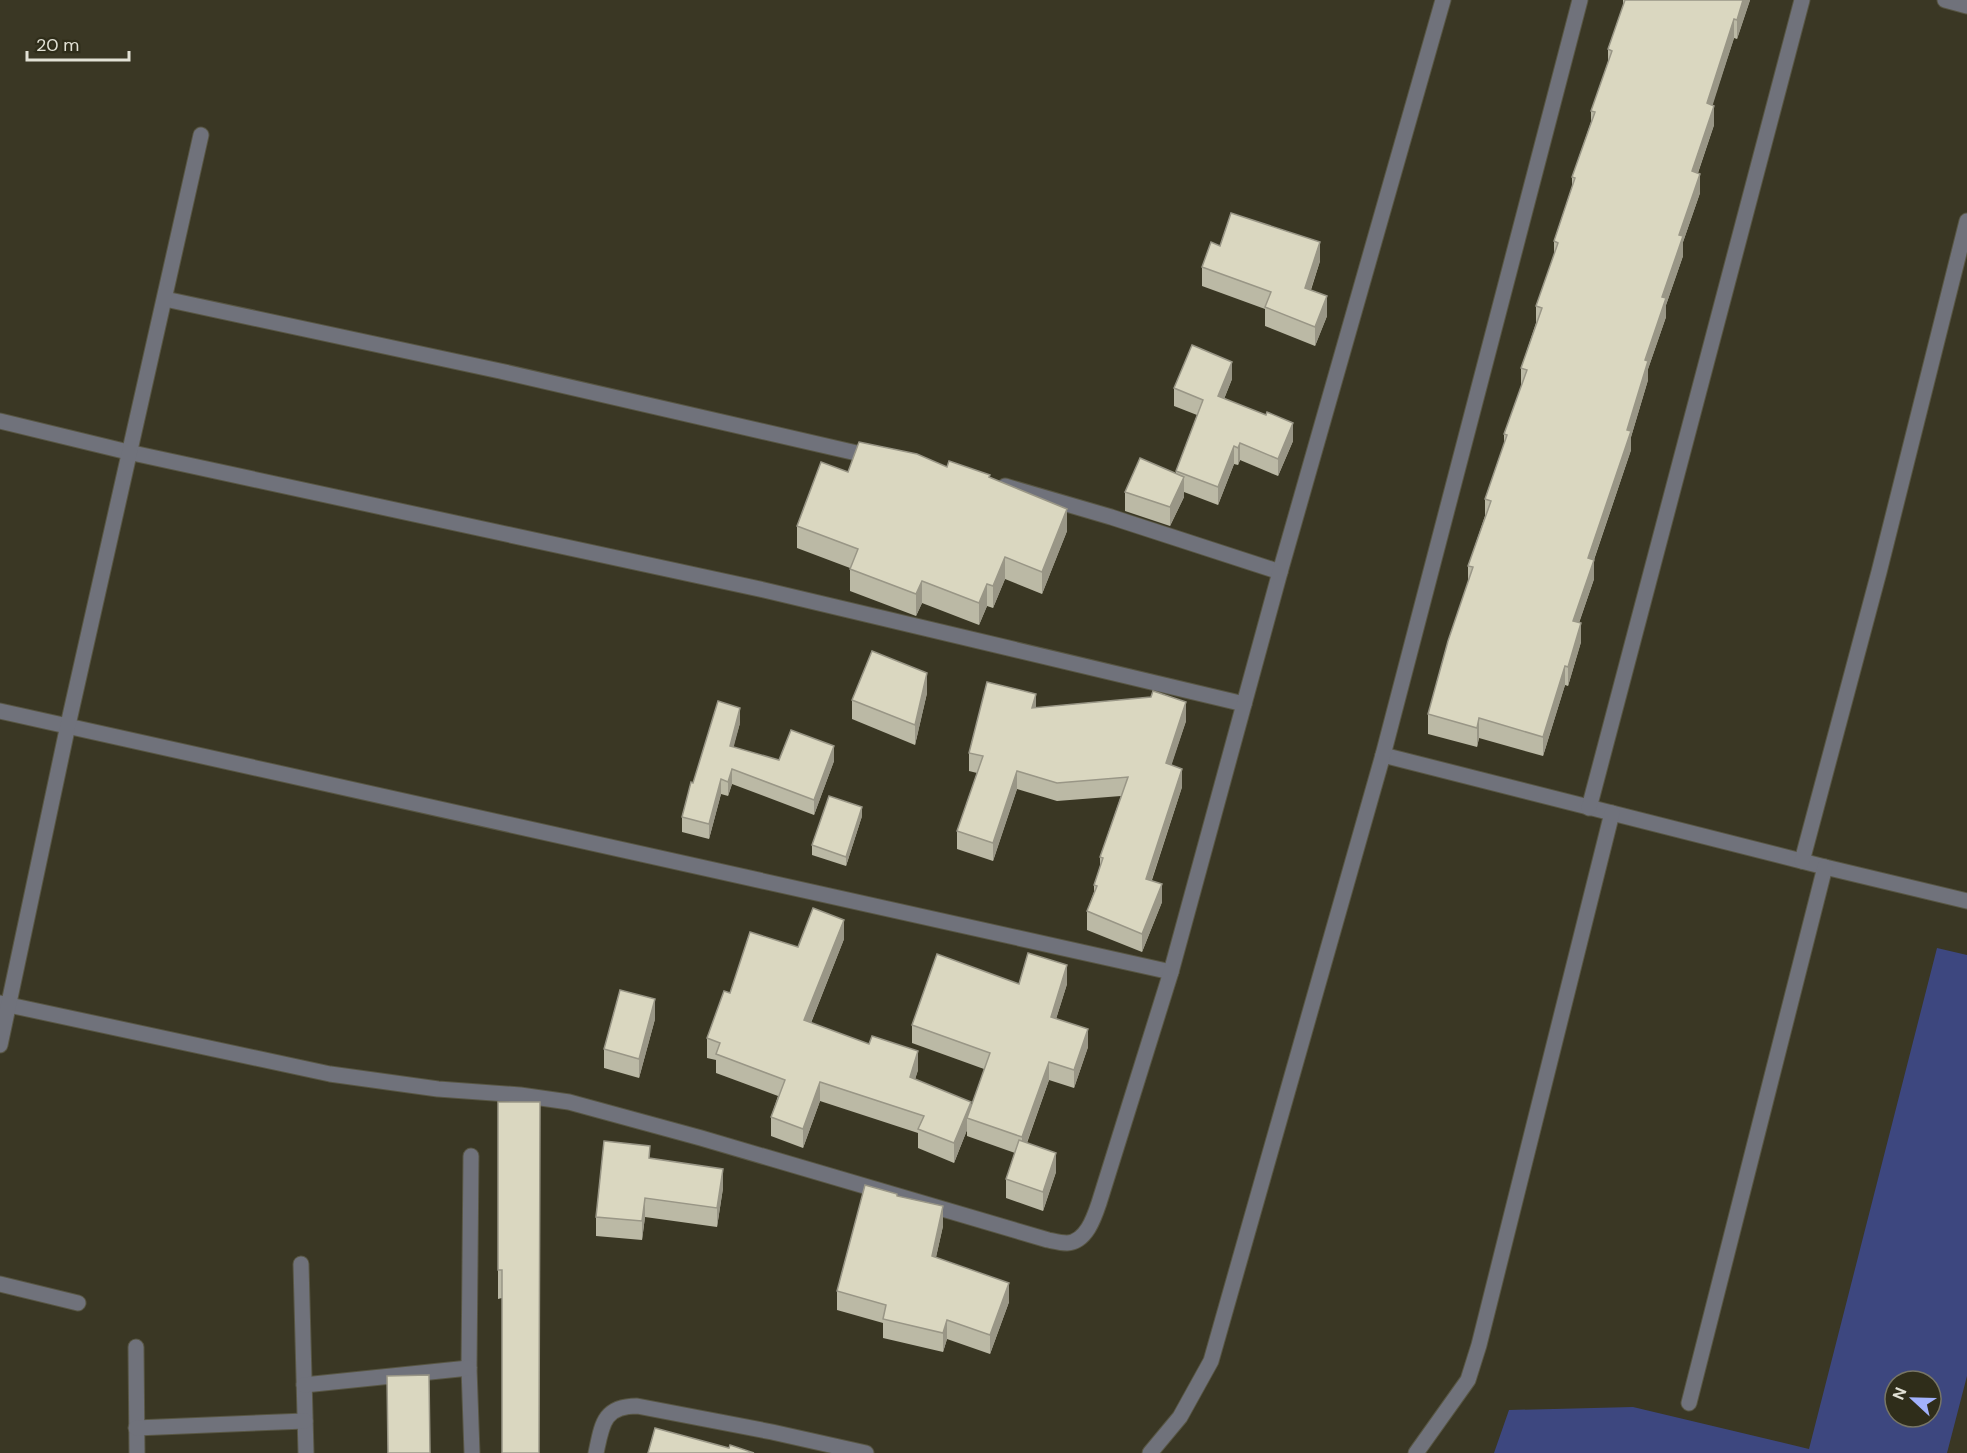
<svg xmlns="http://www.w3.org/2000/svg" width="1967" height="1453" font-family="'DM Sans',sans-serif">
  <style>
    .water { fill: #3d477f; fill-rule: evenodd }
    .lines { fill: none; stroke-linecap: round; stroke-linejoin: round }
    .minor-casing { stroke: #585644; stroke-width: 17 }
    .minor { stroke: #70727b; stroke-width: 15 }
    .wall { fill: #bbb9a5 }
    .shaded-wall { fill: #999686 }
    .building { fill: #dad7c0; stroke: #999686; stroke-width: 1.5 }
  </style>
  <rect width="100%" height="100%" fill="#3a3724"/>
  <path class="water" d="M 1937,948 L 1967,955 L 1967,1376 L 1947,1453 L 1494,1453 L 1509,1410 L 1633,1407 L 1809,1449 ZM 1895,1381 L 1931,1381 L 1931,1417 L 1895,1417 Z"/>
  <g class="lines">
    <defs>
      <g id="minor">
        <path d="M 1945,0 L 1967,6"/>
        <path d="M 165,299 L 500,371 L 874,457"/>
        <path d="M 0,421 L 128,452 L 764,590 L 1244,704"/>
        <path d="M 1005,486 L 1111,517 L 1280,572"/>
        <path d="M 0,711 L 1171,972"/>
        <path d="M 1383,755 L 1825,867 L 1967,901"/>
        <path d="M 1589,808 L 1802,0"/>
        <path d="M 1802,861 L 1879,572 L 1967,221"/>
        <path d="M 0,1003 L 330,1074 L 438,1089 L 520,1095 L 569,1102 L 701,1138 L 1048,1240 C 1053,1241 1061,1243 1067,1243 C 1086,1242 1094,1218 1099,1203 L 1171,972 L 1280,572 L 1443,0"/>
        <path d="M 0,1045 L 68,725 L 201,135"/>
        <path d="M 471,1156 L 469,1368 L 472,1453"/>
        <path d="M 301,1264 L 306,1453"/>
        <path d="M 0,1284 L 78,1303"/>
        <path d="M 136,1347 L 137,1453"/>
        <path d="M 304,1385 L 469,1368"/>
        <path d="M 1689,1403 L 1825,867"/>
        <path d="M 136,1428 L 305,1421"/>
        <path d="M 596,1453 C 602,1425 603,1406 637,1406 L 772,1432 L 866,1453"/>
        <path d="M 1150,1453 L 1180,1417 L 1211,1361 L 1383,755 L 1580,0"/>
        <path d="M 1416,1453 L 1468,1380 L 1479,1345 L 1612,813"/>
      </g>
    </defs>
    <use href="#minor" class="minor-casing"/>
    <use href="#minor" class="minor"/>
  </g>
  <g class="wall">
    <path d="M 1623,0 L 1750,0 L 1737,39 L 1734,38 L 1712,105 L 1714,125 L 1698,173 L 1700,193 L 1683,242 L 1683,256 L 1666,305 L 1666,317 L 1648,369 L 1648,380 L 1631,437 L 1631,450 L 1594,560 L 1594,579 L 1579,623 L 1581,642 L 1568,686 L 1565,685 L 1543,756 L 1479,738 L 1477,747 L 1428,734 L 1428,714 L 1468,582 L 1468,566 L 1485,516 L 1485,499 L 1504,444 L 1504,434 L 1521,387 L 1521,368 L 1536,323 L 1536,306 L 1554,255 L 1554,241 L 1572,187 L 1572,177 L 1591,122 L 1591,111 L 1608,62 L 1608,49 L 1623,6 Z"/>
    <path d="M 1220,246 L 1320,261 L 1311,290 L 1327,316 L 1315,346 L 1265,326 L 1265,309 L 1202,286 L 1202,267 Z"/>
    <path d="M 1232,379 L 1224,399 L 1293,441 L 1278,476 L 1240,460 L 1238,465 L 1234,464 L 1218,505 L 1184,492 L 1184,497 L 1170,526 L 1125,511 L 1125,492 L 1176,474 L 1176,471 L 1197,415 L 1174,406 L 1174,388 Z"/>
    <path d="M 947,467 L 990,477 L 1067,531 L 1042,594 L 1005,579 L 993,608 L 987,606 L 979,625 L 922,603 L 916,616 L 850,591 L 850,568 L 797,548 L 797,526 L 848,472 Z"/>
    <path d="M 927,693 L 915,745 L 852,719 L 852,700 Z"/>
    <path d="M 1036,708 L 1186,721 L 1171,765 L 1182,787 L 1152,880 L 1162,902 L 1142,952 L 1087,930 L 1087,911 L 1094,892 L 1094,885 L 1100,866 L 1100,857 L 1121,796 L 1057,801 L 1017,789 L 993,861 L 957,849 L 957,831 L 977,773 L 969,771 L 969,753 Z"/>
    <path d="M 740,723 L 733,747 L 779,760 L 834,761 L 814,815 L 732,784 L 728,796 L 721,794 L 709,839 L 682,832 L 682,817 L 693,783 Z"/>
    <path d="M 862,816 L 846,866 L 812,855 L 812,845 Z"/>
    <path d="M 844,939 L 811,1023 L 918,1070 L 915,1079 L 971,1108 L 984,1069 L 912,1043 L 912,1025 L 1019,984 L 1067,984 L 1056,1019 L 1088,1047 L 1074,1088 L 1049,1080 L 1027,1143 L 1056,1172 L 1043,1211 L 1006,1198 L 1006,1179 L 1015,1153 L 967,1136 L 967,1130 L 954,1163 L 918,1148 L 918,1133 L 820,1101 L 803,1148 L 771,1136 L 771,1117 L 778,1096 L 716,1073 L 716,1060 L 707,1058 L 707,1038 L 730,993 L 798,947 Z"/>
    <path d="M 655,1019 L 639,1078 L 604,1068 L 604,1049 Z"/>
    <path d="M 498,1102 L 540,1102 L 502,1298 L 498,1299 Z"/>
    <path d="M 650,1159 L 723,1188 L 717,1227 L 645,1217 L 642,1240 L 596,1236 L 596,1217 Z"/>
    <path d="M 897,1196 L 943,1226 L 936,1257 L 1009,1302 L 990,1354 L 947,1339 L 943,1352 L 883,1338 L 883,1323 L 837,1310 L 837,1291 Z"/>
  </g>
  <g class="shaded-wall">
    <path d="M 1743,0 L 1750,0 L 1737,39 L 1737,20 Z"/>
    <path d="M 1734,19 L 1734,38 L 1707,123 L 1707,103 Z"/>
    <path d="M 1714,106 L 1714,125 L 1692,190 L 1692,171 Z"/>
    <path d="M 1700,174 L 1700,193 L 1683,242 L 1683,256 L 1666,305 L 1666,317 L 1648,369 L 1648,380 L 1631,437 L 1631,450 L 1588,577 L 1588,558 L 1627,430 L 1679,235 Z"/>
    <path d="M 1320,242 L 1320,261 L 1305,307 L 1305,288 Z"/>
    <path d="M 1327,296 L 1327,316 L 1315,346 L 1315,327 Z"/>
    <path d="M 1232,362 L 1232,379 L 1218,414 L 1218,396 Z"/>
    <path d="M 1293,423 L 1293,441 L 1278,476 L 1278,459 Z"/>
    <path d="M 1240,443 L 1240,460 L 1238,465 L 1238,448 Z"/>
    <path d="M 1234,446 L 1234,464 L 1218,505 L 1218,487 Z"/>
    <path d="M 1184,477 L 1184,497 L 1170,526 L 1170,507 Z"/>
    <path d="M 1067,509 L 1067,531 L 1042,594 L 1042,572 Z"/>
    <path d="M 1005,557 L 1005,579 L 993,608 L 993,586 Z"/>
    <path d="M 1594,560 L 1594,579 L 1573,640 L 1573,621 Z"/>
    <path d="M 922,581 L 922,603 L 916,616 L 916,594 Z"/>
    <path d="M 987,584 L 987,606 L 979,625 L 979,603 Z"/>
    <path d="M 1581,623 L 1581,642 L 1568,686 L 1568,667 Z"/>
    <path d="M 1565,666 L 1565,685 L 1543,756 L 1543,737 Z"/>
    <path d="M 927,673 L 927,693 L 915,745 L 915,725 Z"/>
    <path d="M 1036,694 L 1036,713 L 1032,708 Z"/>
    <path d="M 1186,702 L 1186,721 L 1166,782 L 1166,763 Z"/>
    <path d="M 740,708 L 740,723 L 730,761 L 730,746 Z"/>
    <path d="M 1479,718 L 1479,738 L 1477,747 L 1477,728 Z"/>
    <path d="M 834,746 L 834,761 L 814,815 L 814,800 Z"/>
    <path d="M 732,769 L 732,784 L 728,796 L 728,782 Z"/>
    <path d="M 1182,769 L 1182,787 L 1146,897 L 1146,879 Z"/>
    <path d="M 1017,771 L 1017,789 L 993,861 L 993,843 Z"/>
    <path d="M 721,779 L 721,794 L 709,839 L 709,824 Z"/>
    <path d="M 862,807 L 862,816 L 846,866 L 846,857 Z"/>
    <path d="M 1162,884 L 1162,902 L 1142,952 L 1142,934 Z"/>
    <path d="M 844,920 L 844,939 L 804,1040 L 804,1020 Z"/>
    <path d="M 1067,965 L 1067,984 L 1051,1035 L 1051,1017 Z"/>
    <path d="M 655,999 L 655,1019 L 639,1078 L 639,1059 Z"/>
    <path d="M 1088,1029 L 1088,1047 L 1074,1088 L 1074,1070 Z"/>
    <path d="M 918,1051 L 918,1070 L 910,1096 L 910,1077 Z"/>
    <path d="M 1049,1062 L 1049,1080 L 1022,1156 L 1022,1137 Z"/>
    <path d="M 820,1082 L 820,1101 L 803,1148 L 803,1129 Z"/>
    <path d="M 971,1102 L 971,1119 L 967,1118 L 967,1130 L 954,1163 L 954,1143 Z"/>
    <path d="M 1056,1153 L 1056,1172 L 1043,1211 L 1043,1192 Z"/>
    <path d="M 723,1169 L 723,1188 L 717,1227 L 717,1208 Z"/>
    <path d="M 645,1198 L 645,1217 L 642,1240 L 642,1221 Z"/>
    <path d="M 943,1206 L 943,1226 L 932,1275 L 932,1256 Z"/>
    <path d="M 1009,1283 L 1009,1302 L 990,1354 L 990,1335 Z"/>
    <path d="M 947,1320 L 947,1339 L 943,1352 L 943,1333 Z"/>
  </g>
  <g class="building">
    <path d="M 1625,0 L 1743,0 L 1737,20 L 1734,19 L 1707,103 L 1714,106 L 1692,171 L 1700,174 L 1679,235 L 1683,236 L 1662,297 L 1666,298 L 1645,360 L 1648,361 L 1627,430 L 1631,431 L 1588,558 L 1594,560 L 1573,621 L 1581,623 L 1568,667 L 1565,666 L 1543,737 L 1479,718 L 1477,728 L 1428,714 L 1448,641 L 1473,567 L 1468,566 L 1491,501 L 1485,499 L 1507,435 L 1504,434 L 1527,370 L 1521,368 L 1542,308 L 1536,306 L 1558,243 L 1554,241 L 1575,178 L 1572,177 L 1595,112 L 1591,111 L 1612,51 L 1608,49 Z"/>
    <path d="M 1231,213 L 1320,242 L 1305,288 L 1327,296 L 1315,327 L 1265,307 L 1271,292 L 1202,267 L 1211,242 L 1220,246 Z"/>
    <path d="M 1192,345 L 1232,362 L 1218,396 L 1266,415 L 1267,412 L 1293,423 L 1278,459 L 1240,443 L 1238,448 L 1234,446 L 1218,487 L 1176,471 L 1203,400 L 1174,388 Z"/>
    <path d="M 859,442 L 917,454 L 947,467 L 949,461 L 952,462 L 990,475 L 989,477 L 1067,509 L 1042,572 L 1005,557 L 993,586 L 987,584 L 979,603 L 922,581 L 916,594 L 850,569 L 858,549 L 797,526 L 821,462 L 848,472 Z"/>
    <path d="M 1140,458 L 1184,477 L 1170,507 L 1125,492 Z"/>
    <path d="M 872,651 L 927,673 L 915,725 L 852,700 Z"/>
    <path d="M 987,682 L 1036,694 L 1032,708 L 1151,697 L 1153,691 L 1186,702 L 1166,763 L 1182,769 L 1146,879 L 1162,884 L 1142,934 L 1087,911 L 1097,886 L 1094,885 L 1103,858 L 1100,857 L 1128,777 L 1057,783 L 1017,771 L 993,843 L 957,831 L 983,756 L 969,753 Z"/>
    <path d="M 718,701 L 740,708 L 730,746 L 779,760 L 791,730 L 834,746 L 814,800 L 732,769 L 728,782 L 721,779 L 709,824 L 682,817 L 691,782 L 693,783 Z"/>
    <path d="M 829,796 L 862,807 L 846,857 L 812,845 Z"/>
    <path d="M 813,908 L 844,920 L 804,1020 L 869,1044 L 872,1036 L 918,1051 L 910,1077 L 971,1102 L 954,1143 L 918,1129 L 924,1116 L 820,1082 L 803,1129 L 771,1117 L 785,1080 L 716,1054 L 720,1043 L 707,1038 L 724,991 L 730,993 L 750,932 L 798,947 Z"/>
    <path d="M 1028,953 L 1067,965 L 1051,1017 L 1088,1029 L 1074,1070 L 1049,1062 L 1022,1137 L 967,1118 L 990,1053 L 912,1025 L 937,954 L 1019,984 Z"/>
    <path d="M 620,990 L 655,999 L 639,1059 L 604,1049 Z"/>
    <path d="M 498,1102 L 540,1102 L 539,1453 L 502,1453 L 502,1270 L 498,1270 Z"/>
    <path d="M 1019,1140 L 1056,1153 L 1043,1192 L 1006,1179 Z"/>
    <path d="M 604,1141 L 650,1146 L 649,1158 L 723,1169 L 717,1208 L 645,1198 L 642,1221 L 596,1217 Z"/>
    <path d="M 865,1185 L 897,1194 L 897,1196 L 943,1206 L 932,1256 L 1009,1283 L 990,1335 L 947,1320 L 943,1333 L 883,1319 L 886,1305 L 837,1291 Z"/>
    <path d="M 429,1375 L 430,1453 L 388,1453 L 387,1376 Z"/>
    <path d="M 655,1428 L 729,1448 L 730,1445 L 754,1453 L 648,1453 Z"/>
  </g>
  <g transform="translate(1913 1399) rotate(292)"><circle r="28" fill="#2f2d1a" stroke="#777565" stroke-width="1.5"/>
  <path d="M0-4.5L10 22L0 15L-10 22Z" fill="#a2b2fd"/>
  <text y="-9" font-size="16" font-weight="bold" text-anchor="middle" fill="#e2e1d5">N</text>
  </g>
  <path d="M27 51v9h102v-9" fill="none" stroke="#e2e1d5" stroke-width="3"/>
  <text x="36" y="51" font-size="18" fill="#e2e1d5" stroke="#2f2d1a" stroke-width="4.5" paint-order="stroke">20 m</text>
</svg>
